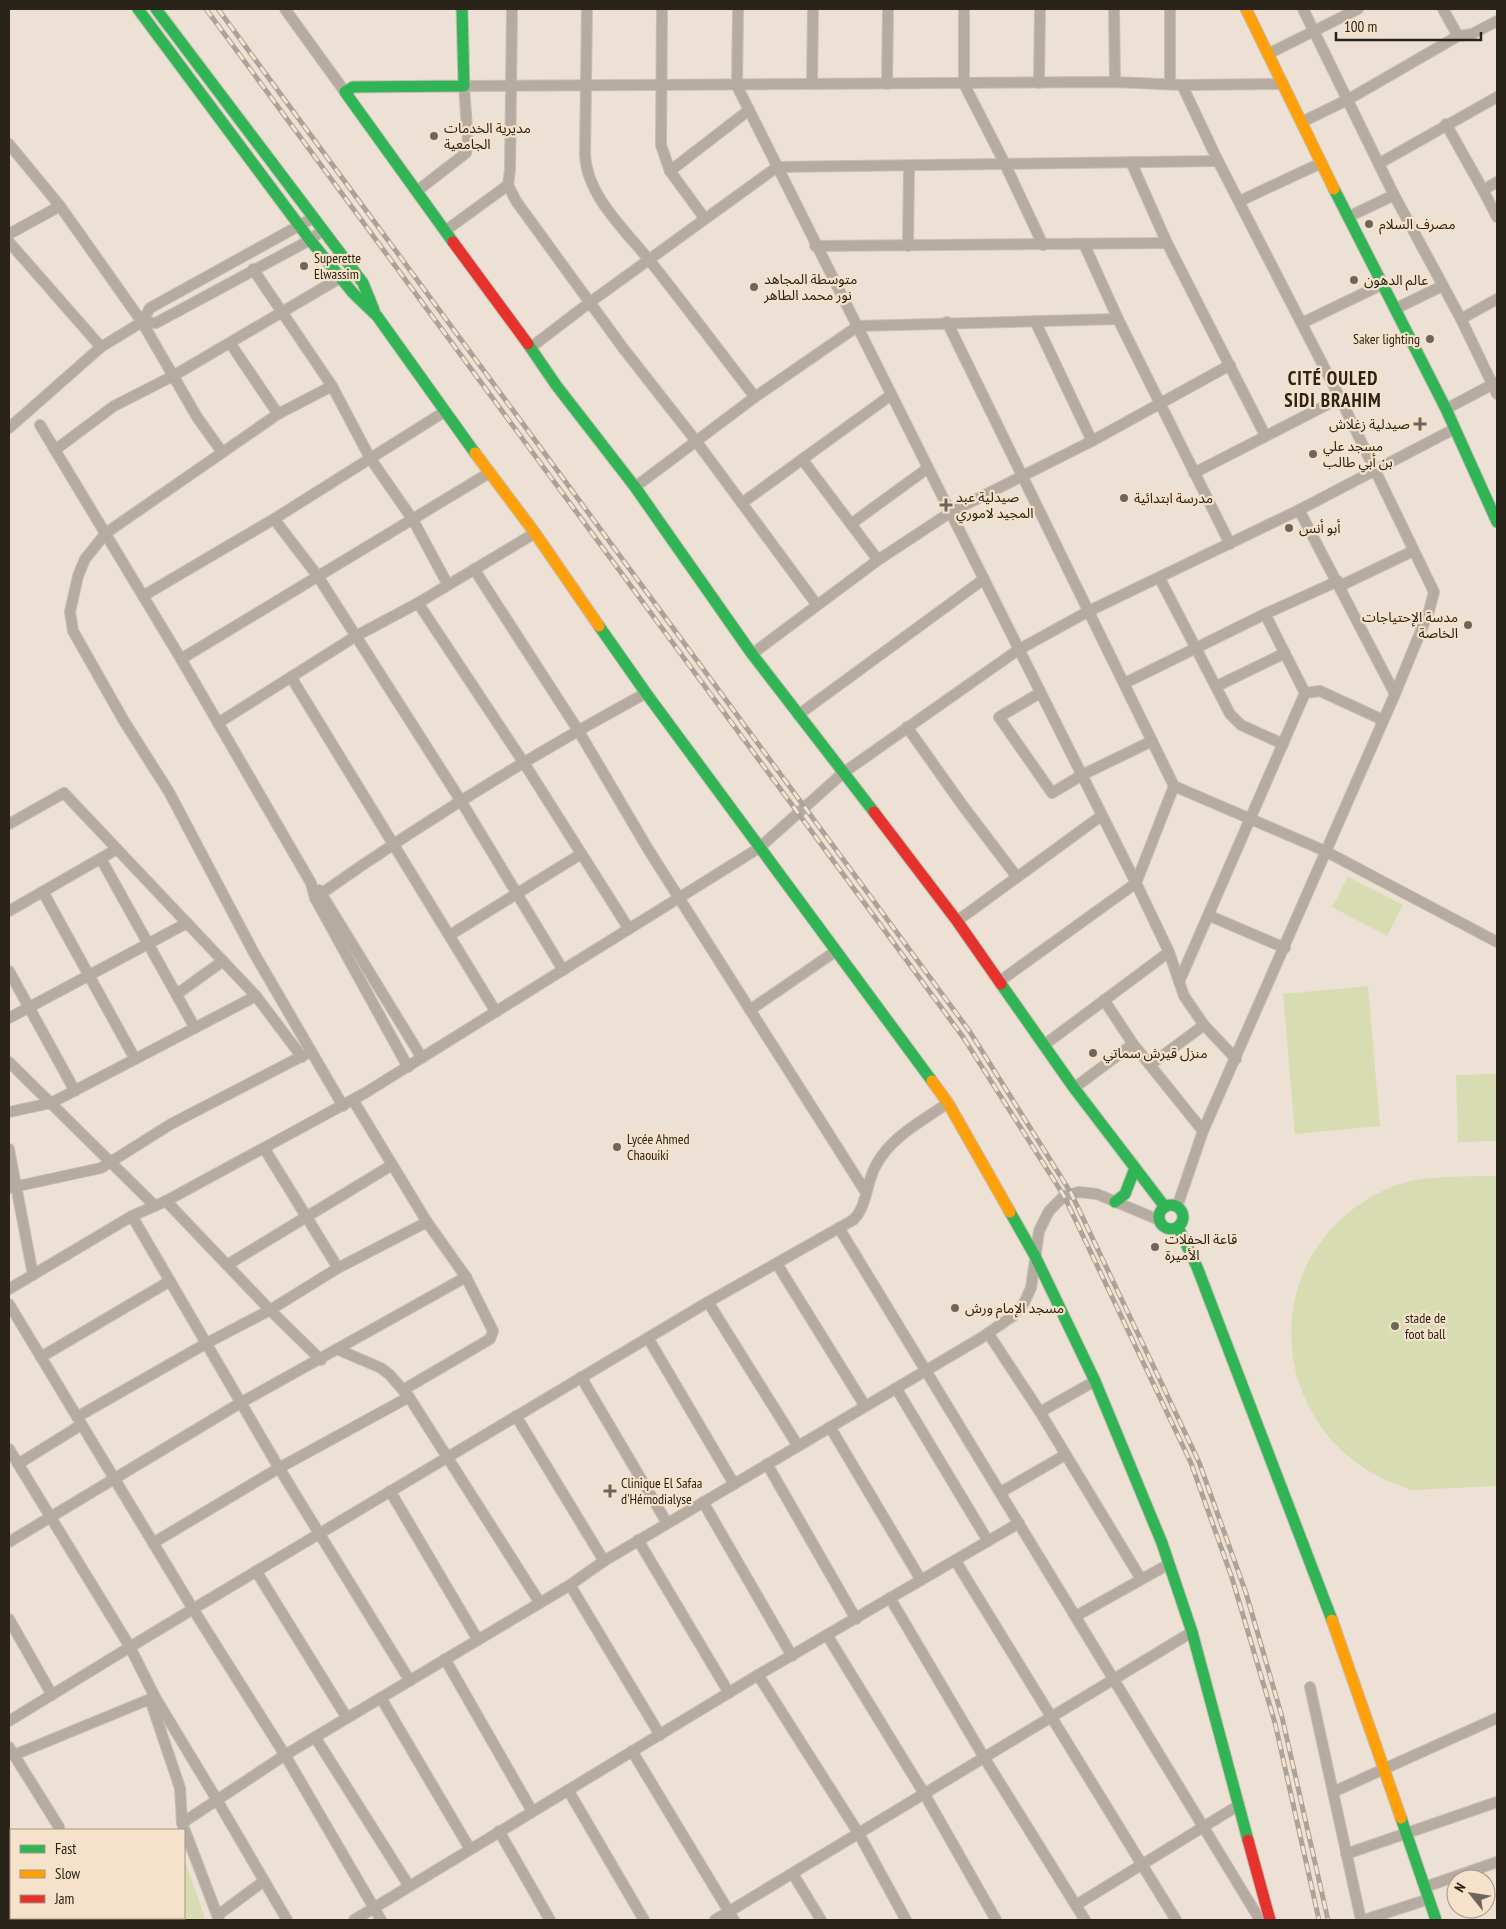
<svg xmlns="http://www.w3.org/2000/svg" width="1506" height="1929" font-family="'PT Sans Narrow','Noto Sans Arabic',sans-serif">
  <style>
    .pitch { fill: #d8dcb3 }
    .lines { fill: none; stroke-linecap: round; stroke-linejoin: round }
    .street-casing { stroke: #c7bfb4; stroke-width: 12 }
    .fast-casing { stroke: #c7bfb4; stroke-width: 13 }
    .slow-casing { stroke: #c7bfb4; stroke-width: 13 }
    .jam-casing { stroke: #c7bfb4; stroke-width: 13 }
    .street { stroke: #b5aba0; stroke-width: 10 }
    .fast { stroke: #30b455; stroke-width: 11 }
    .slow { stroke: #ff9f0a; stroke-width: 11 }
    .jam { stroke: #e5322d; stroke-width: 11 }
    .rail-casing { stroke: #aba399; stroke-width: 5 }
    .rail { stroke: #f6e2ca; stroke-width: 3; stroke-dasharray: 9; stroke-linecap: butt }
    .poi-dot { fill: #6e665b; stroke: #f6e2ca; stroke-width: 2 }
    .labels { text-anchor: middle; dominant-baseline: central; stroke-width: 4.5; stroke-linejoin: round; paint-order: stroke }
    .poi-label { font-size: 14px; fill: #2a231a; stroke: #f6e2ca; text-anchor: start }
    .district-label { font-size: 19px; font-weight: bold; letter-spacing: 1px; fill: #2a231a; stroke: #f6e2ca }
  </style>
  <rect width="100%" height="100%" fill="#ece1d4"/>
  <g class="pitch">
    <path d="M 1348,877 L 1403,905 L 1387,936 L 1332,907 Z"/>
    <path d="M 1368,986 L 1380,1126 L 1295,1134 L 1283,994 Z"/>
    <path d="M 1497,1074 L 1497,1141 L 1458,1142 L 1456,1075 Z"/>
    <path d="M 1497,1176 L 1497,1486 L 1412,1490 C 1264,1446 1247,1251 1389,1188 C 1422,1174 1462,1177 1497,1176 Z"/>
    <path d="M 184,1858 L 205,1918 L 199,1920 L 164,1920 L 163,1918 L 184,1918 Z"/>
  </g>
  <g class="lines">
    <defs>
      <g id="street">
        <path d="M 285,9 L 345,92"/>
        <path d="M 512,9 L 510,170 L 508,185 L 516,201 L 623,348 L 696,441 L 817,605"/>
        <path d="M 587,9 L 585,155 C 587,196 625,230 650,261 C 685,305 720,352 755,397"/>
        <path d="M 662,9 L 661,145 L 670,171 L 705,219"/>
        <path d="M 738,9 L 737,86 L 749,110 L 1136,883 L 1169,952 L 1184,996 L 1204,1025 L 1236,1059"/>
        <path d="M 964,9 L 964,84 L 1004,162 L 1043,245"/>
        <path d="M 1114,9 L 1115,82"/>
        <path d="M 1303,9 L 1394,195 L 1461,319 L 1497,394"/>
        <path d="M 1443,9 L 1458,36"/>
        <path d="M 1268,54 L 1358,9"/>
        <path d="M 1039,83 L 1040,9"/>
        <path d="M 1170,83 L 1170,9"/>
        <path d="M 812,84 L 813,9"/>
        <path d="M 887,84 L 888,9"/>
        <path d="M 1302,122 L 1349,99 L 1458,36 L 1472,34 L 1497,21"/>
        <path d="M 1446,124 L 1483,190 L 1497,182"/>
        <path d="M 9,144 L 60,206 L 142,322 L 197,417 L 222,452"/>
        <path d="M 1131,162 L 1167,243 L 1265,435"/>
        <path d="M 1380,163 L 1497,97"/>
        <path d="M 670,171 L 749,110"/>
        <path d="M 1483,190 L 1497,217"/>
        <path d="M 417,191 L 466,153 L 468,143 L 464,86 L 1115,82 L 1182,85 L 1283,84"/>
        <path d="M 1240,201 L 1321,163"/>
        <path d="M 1348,217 L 1394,195"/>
        <path d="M 445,231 L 508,185"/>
        <path d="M 9,234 L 60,206"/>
        <path d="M 9,242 L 101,347"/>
        <path d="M 1084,244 L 1118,319 L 1230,544"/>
        <path d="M 815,246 L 1167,243"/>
        <path d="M 908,246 L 909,166"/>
        <path d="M 253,269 L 332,386"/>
        <path d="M 1395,309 L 1442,286"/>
        <path d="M 1461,319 L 1497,299"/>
        <path d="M 1035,321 L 1092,441"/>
        <path d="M 142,322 L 156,323 L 310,240 L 323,230"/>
        <path d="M 947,322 L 1174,786 L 1325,851 L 1497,942"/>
        <path d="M 1302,323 L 1383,284"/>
        <path d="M 230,343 L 278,414"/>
        <path d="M 530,348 L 589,303 L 777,167 L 1218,161"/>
        <path d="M 1446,409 L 1497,382"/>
        <path d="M 40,425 L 143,596"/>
        <path d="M 9,428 L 101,347 L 142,322 L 150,308 L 313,218"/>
        <path d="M 55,450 L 114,406 L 173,376 L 340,278"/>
        <path d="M 802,459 L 878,560"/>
        <path d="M 1194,473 L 1340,398"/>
        <path d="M 635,487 L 755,397 L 858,326 L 1118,319"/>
        <path d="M 742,503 L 891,395"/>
        <path d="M 1299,510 L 1395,694"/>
        <path d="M 274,519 L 317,575 L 461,801 L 563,970"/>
        <path d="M 851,524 L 928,468"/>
        <path d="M 474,569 L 578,730 L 648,849 L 865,1191"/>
        <path d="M 1160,579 L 1230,714 L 1241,725 L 1283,744"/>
        <path d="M 1340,586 L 1413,551"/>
        <path d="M 418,603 L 524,763 L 629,929"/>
        <path d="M 752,654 L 878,560 L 951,512 L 1092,441 L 1230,365"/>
        <path d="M 181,659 L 143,596 L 274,519 L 444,412"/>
        <path d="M 291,677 L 496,1012"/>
        <path d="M 1125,683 L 1265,614 L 1338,581"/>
        <path d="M 1217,686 L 1285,653"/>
        <path d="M 1040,693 L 999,717 L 1052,793 L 1082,775 L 1152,741"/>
        <path d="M 1305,693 L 1320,691 L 1383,720"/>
        <path d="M 798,715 L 984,579"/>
        <path d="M 218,723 L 356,636 L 418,603 L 535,533"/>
        <path d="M 907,727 L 963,806 L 1017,877"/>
        <path d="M 9,824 L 64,793 L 256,996 L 302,1057"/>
        <path d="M 101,859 L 195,1028"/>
        <path d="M 319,890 L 422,1058"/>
        <path d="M 43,892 L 135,1059"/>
        <path d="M 315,898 C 421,823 532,755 646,693"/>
        <path d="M 9,911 L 117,849"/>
        <path d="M 1210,916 L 1285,948"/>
        <path d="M 957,921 L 1101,816"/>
        <path d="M 450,935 L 581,854"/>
        <path d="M 9,971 L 75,1091"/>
        <path d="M 1000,981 L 1136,883 L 1174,786"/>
        <path d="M 1179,982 L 1305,693 L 1265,614"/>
        <path d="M 177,994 L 223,961"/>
        <path d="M 1104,1000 L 1133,1044"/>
        <path d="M 750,1010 L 836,951"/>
        <path d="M 9,1018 L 187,923"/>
        <path d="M 1044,1045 L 1169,952"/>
        <path d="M 9,1062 L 155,1206"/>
        <path d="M 1150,1065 L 1204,1025"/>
        <path d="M 408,1067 L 315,898 L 311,883 L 181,659 L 489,473"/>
        <path d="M 1074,1088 L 1133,1044 L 1203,1131"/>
        <path d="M 353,1100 L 427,1222 L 466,1277 L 493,1331 L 490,1339 L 403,1390"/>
        <path d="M 343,1106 L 254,953 L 169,792 L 124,721 L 73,631 L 70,612 L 78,576 L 85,559 L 106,533 L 278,414 L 332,386 L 370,458 L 413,520 L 448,585"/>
        <path d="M 9,1112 L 51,1103 L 256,996"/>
        <path d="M 264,1148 L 338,1268"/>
        <path d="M 9,1149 L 33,1275"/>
        <path d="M 9,1188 L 101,1168 L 171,1124 L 308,1053"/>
        <path d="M 166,1201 L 270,1310 L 321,1360"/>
        <path d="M 1177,1207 L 1203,1131 L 1395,694 L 1429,611 L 1434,592 L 1340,398 L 1218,161 L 1182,85"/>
        <path d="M 132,1216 L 279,1468 L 410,1681"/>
        <path d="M 839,1228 L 1260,1920"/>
        <path d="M 777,1264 L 865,1406"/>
        <path d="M 227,1265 L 392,1165"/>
        <path d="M 9,1289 L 132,1216 L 166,1201 L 365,1093 L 759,848 L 843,773 L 1018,650 L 1089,611 L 1299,510 L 1454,429"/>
        <path d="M 708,1302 L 798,1446"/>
        <path d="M 9,1304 L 193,1609 L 130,1647 L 155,1697 L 217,1800 L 182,1823"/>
        <path d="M 988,1333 L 1040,1412 L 1141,1579"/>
        <path d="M 648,1338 L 734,1484"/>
        <path d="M 339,1350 L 381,1368 L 390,1375 L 409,1397 L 540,1603"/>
        <path d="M 41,1357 L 170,1281"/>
        <path d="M 581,1377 L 667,1523"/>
        <path d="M 896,1388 L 988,1541"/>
        <path d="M 1040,1412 L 1095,1381"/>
        <path d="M 516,1416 L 604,1561 L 981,1338 L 1013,1316 L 1024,1303 L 1031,1288 L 1039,1231 L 1049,1211 L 1064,1196 L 1079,1192 L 1097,1194 L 1159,1220"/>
        <path d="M 77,1417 L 207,1343 L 270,1310 L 338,1268 L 427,1222"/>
        <path d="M 830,1427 L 921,1580"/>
        <path d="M 9,1449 L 130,1647 L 9,1721"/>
        <path d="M 18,1464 L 81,1425"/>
        <path d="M 767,1464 L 856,1619"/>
        <path d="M 390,1491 L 478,1640"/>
        <path d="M 1001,1492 L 1065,1455"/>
        <path d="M 703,1502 L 792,1656"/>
        <path d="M 638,1540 L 729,1693"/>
        <path d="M 9,1542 L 242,1402 L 466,1277"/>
        <path d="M 153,1543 L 279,1468 L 409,1397"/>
        <path d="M 955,1560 L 1176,1920"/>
        <path d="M 256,1571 L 347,1718"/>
        <path d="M 570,1585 L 604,1561"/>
        <path d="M 890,1598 L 985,1759 L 1085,1920"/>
        <path d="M 1076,1616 L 1169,1564"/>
        <path d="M 9,1619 L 52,1695"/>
        <path d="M 827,1635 L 925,1795 L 996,1920"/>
        <path d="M 445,1659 L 532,1811"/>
        <path d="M 758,1675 L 859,1834 L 906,1920"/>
        <path d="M 1310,1687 L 1361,1920"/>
        <path d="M 381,1698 L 470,1849"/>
        <path d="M 150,1699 L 180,1788 L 182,1823 L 219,1920"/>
        <path d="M 315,1737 L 409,1886"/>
        <path d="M 9,1747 L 59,1827"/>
        <path d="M 632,1751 L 734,1920"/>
        <path d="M 14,1755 L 155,1697"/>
        <path d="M 568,1790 L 644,1920"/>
        <path d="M 1333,1792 L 1497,1718"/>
        <path d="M 499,1831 L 550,1920"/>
        <path d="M 9,1849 L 11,1852"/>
        <path d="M 1346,1854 L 1497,1802"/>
        <path d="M 793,1874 L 821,1920"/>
        <path d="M 1425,1887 L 1497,1862"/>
        <path d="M 1076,1905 L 1239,1805"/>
        <path d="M 218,1915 L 264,1881"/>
        <path d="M 287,1920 L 217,1800 L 285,1755 L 570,1585 L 660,1735"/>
        <path d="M 354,1920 L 758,1675 L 1019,1523"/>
        <path d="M 381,1920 L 285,1755 L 193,1609 L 708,1302 L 853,1220 C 867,1207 866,1184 875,1167 C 890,1137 922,1121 948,1103"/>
        <path d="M 715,1920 L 1192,1632"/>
        <path d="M 1364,1920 L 1429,1899"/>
      </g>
      <g id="fast">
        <path d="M 138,9 L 310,240 L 353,293 L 377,316 L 475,453"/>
        <path d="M 156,9 L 363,283 L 374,310"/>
        <path d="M 1334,189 L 1446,409 L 1497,522"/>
        <path d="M 453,242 L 345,92 L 353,87 L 464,86 L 462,9"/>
        <path d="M 528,344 L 556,385 L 635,487 L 752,654 L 874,812"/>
        <path d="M 599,626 L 646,693 L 932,1081"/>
        <path d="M 1001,984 L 1074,1088 L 1165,1207"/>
        <path d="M 1115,1202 L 1125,1194 L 1135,1168"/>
        <circle cx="1171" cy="1217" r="12"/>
        <path d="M 1010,1212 L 1035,1256 L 1095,1381 L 1162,1543 L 1192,1632 L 1248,1840"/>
        <path d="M 1178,1227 L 1197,1267 L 1332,1620"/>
        <path d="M 1401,1818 L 1436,1920"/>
      </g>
      <g id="slow">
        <path d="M 1246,9 L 1334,189"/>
        <path d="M 475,453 L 535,533 L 599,626"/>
        <path d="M 932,1081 L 948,1103 L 1010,1212"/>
        <path d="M 1332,1620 L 1401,1818"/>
      </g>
      <g id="jam">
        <path d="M 453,242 L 528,344"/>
        <path d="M 874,812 L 957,921 L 1001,984"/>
        <path d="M 1248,1840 L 1270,1920"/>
      </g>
    </defs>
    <use href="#street" class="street-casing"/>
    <use href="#fast" class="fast-casing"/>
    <use href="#slow" class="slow-casing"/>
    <use href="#jam" class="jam-casing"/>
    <use href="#street" class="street"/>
    <use href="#fast" class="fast"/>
    <use href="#slow" class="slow"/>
    <use href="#jam" class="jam"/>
    <defs>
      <g id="rail">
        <path d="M 206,9 L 963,1037 L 1064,1196 L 1191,1463 L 1232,1578 L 1275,1723 L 1319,1920"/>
        <path d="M 218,9 L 970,1032 L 1071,1193 L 1199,1462 L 1246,1593 L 1282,1717 L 1328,1920"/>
      </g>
    </defs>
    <use href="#rail" class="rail-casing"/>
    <use href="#rail" class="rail"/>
  </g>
  <g class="poi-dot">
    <circle cx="434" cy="136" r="5"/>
    <circle cx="1369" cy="224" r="5"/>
    <circle cx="304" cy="266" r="5"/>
    <circle cx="1354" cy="280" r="5"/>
    <circle cx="754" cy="287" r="5"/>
    <circle cx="1430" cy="339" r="5"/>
    <path d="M1417.5 416.5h5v5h5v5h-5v5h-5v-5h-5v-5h5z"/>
    <circle cx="1313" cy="454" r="5"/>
    <circle cx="1124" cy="498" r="5"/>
    <path d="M943.5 497.5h5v5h5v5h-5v5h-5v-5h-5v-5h5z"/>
    <circle cx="1289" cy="528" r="5"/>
    <circle cx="1468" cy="625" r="5"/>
    <circle cx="1093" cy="1053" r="5"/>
    <circle cx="617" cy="1147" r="5"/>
    <circle cx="1155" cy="1247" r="5"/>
    <circle cx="955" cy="1308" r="5"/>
    <circle cx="1395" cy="1326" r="5"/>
    <path d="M607.5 1483.5h5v5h5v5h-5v5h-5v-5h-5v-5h5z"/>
  </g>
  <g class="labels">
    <g class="poi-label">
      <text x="444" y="128">مديرية الخدمات<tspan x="444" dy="16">الجامعية</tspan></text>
      <text x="1379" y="224">مصرف السلام</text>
      <text x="314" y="258">Superette<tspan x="314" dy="16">Elwassim</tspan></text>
      <text x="764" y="279">متوسطة المجاهد<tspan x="764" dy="16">نور محمد الطاهر</tspan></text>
      <text x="1364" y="280">عالم الدهون</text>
      <text x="1420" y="339" text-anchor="end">Saker lighting</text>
      <text x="1410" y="424" text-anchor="end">صيدلية زغلاش</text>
      <text x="1323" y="446">مسجد علي<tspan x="1323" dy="16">بن أبي طالب</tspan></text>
      <text x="956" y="497">صيدلية عبد<tspan x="956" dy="16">المجيد لاموري</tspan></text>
      <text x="1134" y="498">مدرسة ابتدائية</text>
      <text x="1299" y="528">أبو أنس</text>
      <text x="1458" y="617" text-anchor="end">مدسة الإحتياجات<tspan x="1458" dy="16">الخاصة</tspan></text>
      <text x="1103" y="1053">منزل قيرش سماتي</text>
      <text x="627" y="1139">Lycée Ahmed<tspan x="627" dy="16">Chaouiki</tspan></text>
      <text x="1165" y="1239">قاعة الحفلات<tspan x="1165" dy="16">الأميرة</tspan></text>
      <text x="965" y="1308">مسجد الإمام ورش</text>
      <text x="1405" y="1318">stade de<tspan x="1405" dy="16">foot ball</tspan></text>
      <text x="621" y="1483">Clinique El Safaa<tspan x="621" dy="16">d'Hémodialyse</tspan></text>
    </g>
    <g class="district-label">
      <text x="1333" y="378">CITÉ OULED<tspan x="1333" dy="22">SIDI BRAHIM</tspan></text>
    </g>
  </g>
  <rect width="1506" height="1929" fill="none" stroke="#2a231a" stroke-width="20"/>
  <rect x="10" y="1829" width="175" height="90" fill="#f6e2ca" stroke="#a49684"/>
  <rect x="20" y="1845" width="25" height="8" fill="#30b455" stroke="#a49684"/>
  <text x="55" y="1854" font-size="15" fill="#2a231a">Fast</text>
  <rect x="20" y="1870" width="25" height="8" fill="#ff9f0a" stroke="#a49684"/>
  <text x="55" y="1879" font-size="15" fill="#2a231a">Slow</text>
  <rect x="20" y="1895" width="25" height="8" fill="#e5322d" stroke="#a49684"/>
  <text x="55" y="1904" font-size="15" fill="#2a231a">Jam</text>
  <g transform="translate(1471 1894) rotate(300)"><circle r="24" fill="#f6e2ca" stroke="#a49684"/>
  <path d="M0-4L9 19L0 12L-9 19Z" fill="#6e665b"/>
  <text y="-8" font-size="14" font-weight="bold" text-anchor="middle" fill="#2a231a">N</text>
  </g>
  <path d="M1336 32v8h145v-8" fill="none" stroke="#2a231a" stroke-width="2.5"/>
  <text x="1344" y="32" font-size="15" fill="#2a231a" stroke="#f6e2ca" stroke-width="4" paint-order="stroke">100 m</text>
</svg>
